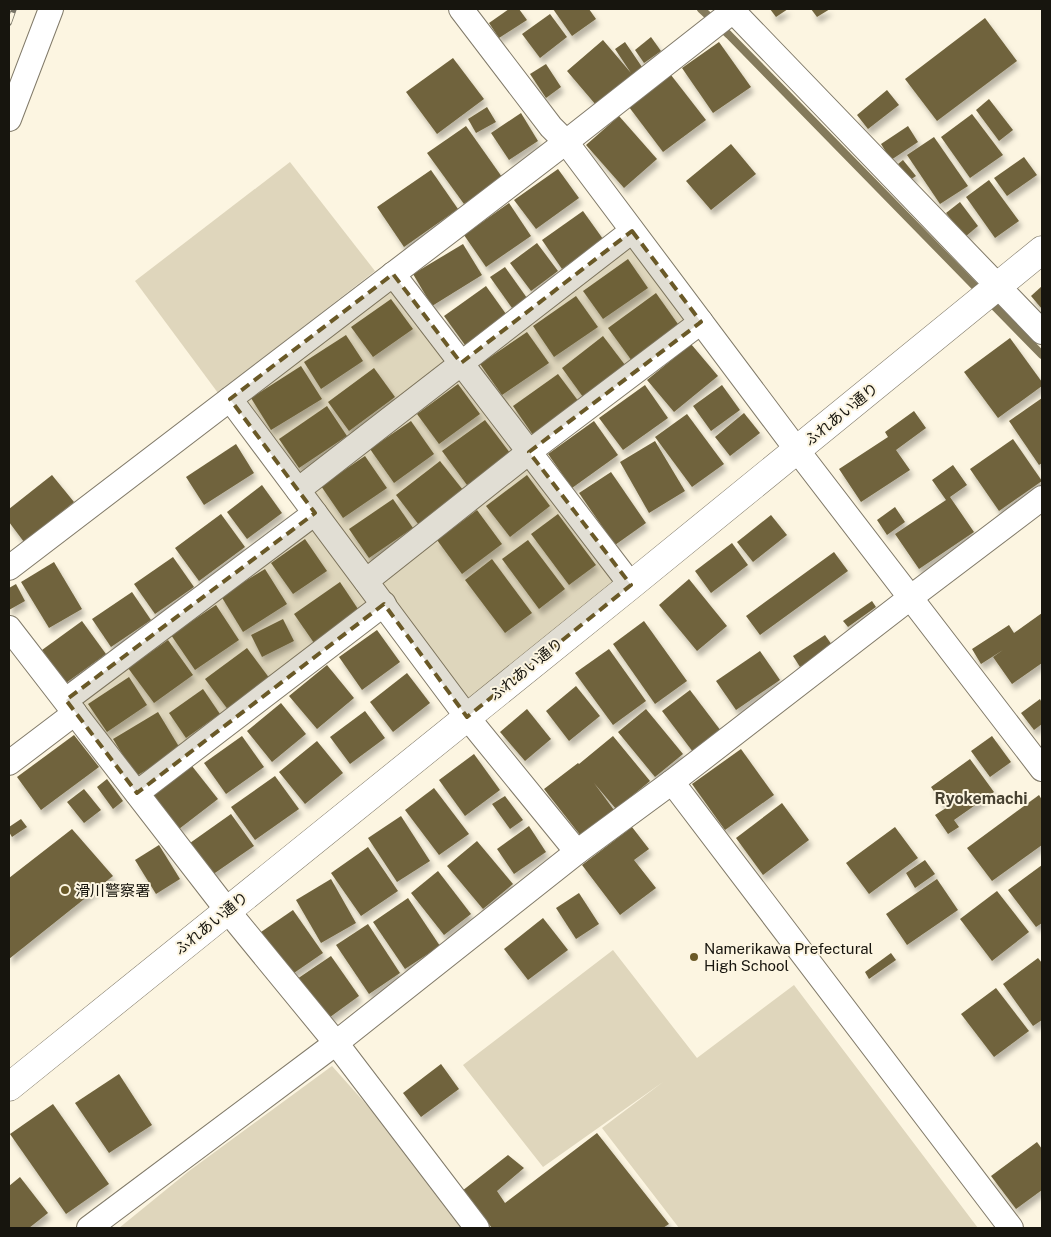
<svg xmlns="http://www.w3.org/2000/svg" width="1051" height="1237" font-family="'Public Sans','Noto Sans JP',sans-serif">
  <style>
    .grass { fill: #dfd6bc }
    .lines { fill: none; stroke-linecap: round; stroke-linejoin: round }
    .stream { stroke: #847a5b; stroke-width: 8 }
    .building { fill: #70633c; filter: url(#shadow) }
    .minor-casing { stroke: #817a69; stroke-width: 26 }
    .tertiary-casing { stroke: #817a69; stroke-width: 29 }
    .minor { stroke: #fff; stroke-width: 24 }
    .tertiary { stroke: #fff; stroke-width: 28 }
    .rail-casing { stroke: #787467; stroke-width: 5.5 }
    .rail { stroke: #fcf5e1; stroke-width: 4; stroke-dasharray: 11; stroke-linecap: butt }
    .marked { fill: #6a5927; fill-opacity: 0.2; stroke: #6a5927; stroke-width: 4; stroke-dasharray: 10 6; stroke-linejoin: round }
    .poi-dot { fill: #6a5927; stroke: #fcf5e1; stroke-width: 2 }
    .labels { text-anchor: middle; dominant-baseline: central; stroke-width: 4; stroke-linejoin: round; paint-order: stroke }
    .street-label { font-size: 15px; fill: #17150e; stroke: #fcf5e1 }
    .poi-label { font-size: 15px; fill: #17150e; stroke: #fcf5e1; text-anchor: start }
    .neighbourhood-label { font-size: 16px; font-weight: bold; fill: #474131; stroke: #fcf5e1 }
  </style>
  <defs>
    <filter id="shadow"><feDropShadow dx="3" dy="5.5" stdDeviation="2.5" flood-color="#0004"/></filter>
  </defs>
  <rect width="100%" height="100%" fill="#fcf5e1"/>
  <g class="grass">
    <path d="M 290,162 L 375,271 L 218,393 L 135,281 Z"/>
    <path d="M 613,950 L 697,1058 L 794,985 L 978,1228 L 679,1228 L 602,1128 L 663,1082 L 543,1167 L 463,1065 Z"/>
    <path d="M 332,1066 L 391,1132 L 467,1228 L 119,1228 L 189,1171 Z"/>
  </g>
  <g class="lines">
    <path class="stream" d="M 701,9 L 729,35 L 1042,355"/>
  </g>
  <g class="building">
    <path d="M 509,9 L 519,9 L 527,20 L 499,38 L 489,23 Z"/>
    <path d="M 553,9 L 589,9 L 596,19 L 572,36 Z"/>
    <path d="M 770,9 L 788,9 L 776,17 Z"/>
    <path d="M 811,9 L 830,9 L 817,17 Z"/>
    <path d="M 550,14 L 567,37 L 540,58 L 522,34 Z"/>
    <path d="M 985,18 L 1017,61 L 937,121 L 905,79 Z"/>
    <path d="M 651,37 L 661,51 L 644,63 L 635,50 Z"/>
    <path d="M 603,40 L 631,73 L 615,49 L 625,42 L 642,67 L 596,105 L 567,71 Z"/>
    <path d="M 719,42 L 751,87 L 713,113 L 682,68 Z"/>
    <path d="M 453,58 L 484,99 L 437,134 L 406,92 Z"/>
    <path d="M 546,64 L 561,87 L 546,98 L 530,74 Z"/>
    <path d="M 671,75 L 706,120 L 663,152 L 629,107 Z"/>
    <path d="M 887,90 L 899,105 L 868,129 L 857,115 Z"/>
    <path d="M 989,99 L 1013,130 L 999,141 L 976,110 Z"/>
    <path d="M 487,107 L 496,122 L 476,133 L 468,119 Z"/>
    <path d="M 521,113 L 538,141 L 509,160 L 491,133 Z"/>
    <path d="M 972,114 L 1003,155 L 970,178 L 941,137 Z"/>
    <path d="M 619,116 L 657,159 L 624,188 L 586,145 Z"/>
    <path d="M 466,126 L 502,177 L 464,204 L 427,153 Z"/>
    <path d="M 908,126 L 918,142 L 891,160 L 881,144 Z"/>
    <path d="M 934,137 L 968,186 L 940,204 L 907,155 Z"/>
    <path d="M 731,144 L 756,174 L 711,210 L 686,181 Z"/>
    <path d="M 1024,157 L 1037,175 L 1007,196 L 994,178 Z"/>
    <path d="M 903,160 L 916,176 L 910,180 L 898,164 Z"/>
    <path d="M 558,169 L 579,198 L 536,229 L 514,200 Z"/>
    <path d="M 431,170 L 458,209 L 404,247 L 377,207 Z"/>
    <path d="M 989,180 L 1019,221 L 995,238 L 966,197 Z"/>
    <path d="M 960,202 L 978,226 L 965,237 L 946,213 Z"/>
    <path d="M 509,203 L 531,236 L 486,267 L 464,235 Z"/>
    <path d="M 583,211 L 603,239 L 562,269 L 542,240 Z"/>
    <path d="M 537,243 L 558,271 L 531,291 L 510,263 Z"/>
    <path d="M 463,244 L 482,275 L 432,306 L 413,274 Z"/>
    <path d="M 628,259 L 648,288 L 603,319 L 583,291 Z"/>
    <path d="M 505,267 L 527,298 L 512,308 L 490,277 Z"/>
    <path d="M 486,286 L 506,314 L 465,345 L 444,316 Z"/>
    <path d="M 1042,286 L 1042,309 L 1031,296 Z"/>
    <path d="M 656,293 L 680,327 L 632,361 L 608,328 Z"/>
    <path d="M 576,296 L 598,327 L 554,357 L 533,326 Z"/>
    <path d="M 391,299 L 413,329 L 373,357 L 351,327 Z"/>
    <path d="M 527,332 L 549,363 L 502,395 L 480,364 Z"/>
    <path d="M 346,335 L 363,361 L 321,389 L 304,362 Z"/>
    <path d="M 603,336 L 625,365 L 583,397 L 562,368 Z"/>
    <path d="M 1010,338 L 1042,382 L 1042,386 L 998,418 L 964,372 Z"/>
    <path d="M 691,344 L 718,376 L 674,412 L 647,380 Z"/>
    <path d="M 301,366 L 322,399 L 271,430 L 251,398 Z"/>
    <path d="M 374,368 L 395,397 L 349,431 L 328,402 Z"/>
    <path d="M 558,374 L 579,402 L 533,435 L 513,406 Z"/>
    <path d="M 458,384 L 480,414 L 439,444 L 417,414 Z"/>
    <path d="M 645,385 L 668,418 L 623,450 L 599,418 Z"/>
    <path d="M 722,385 L 740,410 L 711,431 L 693,406 Z"/>
    <path d="M 1042,398 L 1042,463 L 1039,465 L 1009,421 Z"/>
    <path d="M 327,406 L 347,436 L 299,468 L 279,439 Z"/>
    <path d="M 914,411 L 926,428 L 896,450 L 910,470 L 861,502 L 839,469 L 888,437 L 885,432 Z"/>
    <path d="M 744,413 L 760,433 L 730,456 L 715,437 Z"/>
    <path d="M 687,414 L 724,464 L 692,487 L 655,437 Z"/>
    <path d="M 485,420 L 510,453 L 467,485 L 442,451 Z"/>
    <path d="M 411,421 L 434,454 L 394,483 L 370,449 Z"/>
    <path d="M 594,421 L 618,455 L 572,488 L 548,454 Z"/>
    <path d="M 1013,439 L 1042,481 L 999,511 L 970,469 Z"/>
    <path d="M 655,441 L 685,491 L 649,513 L 620,462 Z"/>
    <path d="M 236,444 L 254,473 L 204,505 L 186,477 Z"/>
    <path d="M 365,456 L 387,488 L 343,518 L 321,486 Z"/>
    <path d="M 440,461 L 463,490 L 419,525 L 396,495 Z"/>
    <path d="M 953,465 L 967,485 L 950,497 L 974,532 L 919,569 L 895,534 L 946,500 L 932,480 Z"/>
    <path d="M 611,472 L 646,523 L 615,545 L 579,493 Z"/>
    <path d="M 52,475 L 74,502 L 24,542 L 9,522 L 9,509 Z"/>
    <path d="M 527,475 L 550,506 L 510,537 L 486,506 Z"/>
    <path d="M 262,485 L 282,513 L 247,539 L 227,512 Z"/>
    <path d="M 393,499 L 413,528 L 369,558 L 349,529 Z"/>
    <path d="M 895,507 L 905,522 L 887,535 L 877,520 Z"/>
    <path d="M 477,510 L 502,544 L 462,574 L 437,540 Z"/>
    <path d="M 221,514 L 245,547 L 199,581 L 175,548 Z"/>
    <path d="M 558,514 L 596,565 L 569,585 L 531,534 Z"/>
    <path d="M 771,515 L 787,535 L 753,562 L 737,542 Z"/>
    <path d="M 305,539 L 327,571 L 293,594 L 271,563 Z"/>
    <path d="M 528,540 L 565,589 L 539,609 L 502,559 Z"/>
    <path d="M 732,543 L 748,565 L 711,593 L 695,571 Z"/>
    <path d="M 834,552 L 848,571 L 760,635 L 746,616 Z"/>
    <path d="M 173,557 L 194,587 L 155,614 L 134,584 Z"/>
    <path d="M 492,559 L 532,613 L 505,633 L 465,580 Z"/>
    <path d="M 54,562 L 82,609 L 49,628 L 21,582 Z"/>
    <path d="M 265,569 L 287,604 L 243,632 L 221,596 Z"/>
    <path d="M 689,579 L 727,626 L 697,651 L 659,605 Z"/>
    <path d="M 340,582 L 360,612 L 314,643 L 294,614 Z"/>
    <path d="M 16,584 L 25,601 L 9,610 L 9,588 Z"/>
    <path d="M 132,592 L 151,620 L 111,647 L 92,619 Z"/>
    <path d="M 872,601 L 876,607 L 848,627 L 843,621 Z"/>
    <path d="M 216,605 L 239,640 L 195,670 L 171,635 Z"/>
    <path d="M 1042,613 L 1042,663 L 1012,684 L 993,657 L 1003,650 L 981,664 L 972,649 L 1009,625 L 1014,633 Z"/>
    <path d="M 283,619 L 294,641 L 262,657 L 251,635 Z"/>
    <path d="M 82,621 L 106,654 L 66,683 L 42,650 Z"/>
    <path d="M 644,621 L 687,681 L 655,704 L 613,644 Z"/>
    <path d="M 377,630 L 400,662 L 362,690 L 339,657 Z"/>
    <path d="M 825,635 L 832,645 L 800,667 L 793,656 Z"/>
    <path d="M 168,640 L 193,675 L 154,703 L 128,668 Z"/>
    <path d="M 247,648 L 270,679 L 229,711 L 205,679 Z"/>
    <path d="M 609,649 L 646,701 L 613,725 L 575,673 Z"/>
    <path d="M 760,651 L 780,680 L 736,710 L 716,681 Z"/>
    <path d="M 327,665 L 354,698 L 317,729 L 289,696 Z"/>
    <path d="M 407,673 L 430,703 L 393,732 L 370,702 Z"/>
    <path d="M 129,677 L 147,705 L 107,732 L 88,704 Z"/>
    <path d="M 576,686 L 600,716 L 569,741 L 546,711 Z"/>
    <path d="M 203,689 L 220,714 L 186,738 L 169,713 Z"/>
    <path d="M 690,690 L 721,731 L 693,752 L 662,711 Z"/>
    <path d="M 1040,699 L 1042,703 L 1042,724 L 1034,730 L 1021,713 Z"/>
    <path d="M 281,703 L 306,734 L 272,762 L 247,731 Z"/>
    <path d="M 527,709 L 551,739 L 525,761 L 500,732 Z"/>
    <path d="M 646,709 L 683,754 L 655,777 L 618,732 Z"/>
    <path d="M 365,711 L 385,738 L 350,764 L 330,737 Z"/>
    <path d="M 158,712 L 181,750 L 136,776 L 113,739 Z"/>
    <path d="M 74,735 L 99,767 L 41,810 L 17,777 Z"/>
    <path d="M 242,736 L 264,767 L 226,794 L 204,763 Z"/>
    <path d="M 613,736 L 650,781 L 616,809 L 594,783 L 614,810 L 581,836 L 544,789 L 578,763 L 579,764 Z"/>
    <path d="M 992,736 L 1011,762 L 990,777 L 971,751 Z"/>
    <path d="M 317,741 L 343,773 L 305,804 L 279,772 Z"/>
    <path d="M 741,749 L 774,795 L 725,830 L 692,784 Z"/>
    <path d="M 474,754 L 500,790 L 465,816 L 439,780 Z"/>
    <path d="M 970,759 L 994,792 L 954,820 L 959,827 L 948,834 L 935,815 L 946,808 L 931,787 Z"/>
    <path d="M 192,766 L 218,799 L 179,829 L 153,796 Z"/>
    <path d="M 275,776 L 299,809 L 255,840 L 231,807 Z"/>
    <path d="M 107,779 L 123,801 L 113,809 L 97,787 Z"/>
    <path d="M 434,788 L 469,834 L 439,855 L 405,810 Z"/>
    <path d="M 84,789 L 101,810 L 84,823 L 67,802 Z"/>
    <path d="M 1039,795 L 1042,800 L 1042,845 L 992,881 L 967,848 Z"/>
    <path d="M 505,796 L 523,820 L 510,829 L 492,804 Z"/>
    <path d="M 782,803 L 809,840 L 763,875 L 736,838 Z"/>
    <path d="M 231,814 L 254,846 L 212,875 L 190,843 Z"/>
    <path d="M 401,816 L 430,861 L 397,882 L 368,838 Z"/>
    <path d="M 21,819 L 27,827 L 12,837 L 9,832 L 9,827 Z"/>
    <path d="M 529,826 L 546,852 L 514,874 L 497,849 Z"/>
    <path d="M 632,827 L 649,849 L 634,860 L 656,888 L 620,915 L 582,865 Z"/>
    <path d="M 895,827 L 918,858 L 869,894 L 846,863 Z"/>
    <path d="M 72,829 L 113,876 L 9,959 L 9,878 Z"/>
    <path d="M 477,841 L 513,884 L 483,909 L 447,866 Z"/>
    <path d="M 159,845 L 180,879 L 156,894 L 135,860 Z"/>
    <path d="M 368,847 L 398,891 L 361,916 L 331,873 Z"/>
    <path d="M 925,860 L 935,874 L 915,888 L 906,873 Z"/>
    <path d="M 1042,865 L 1042,923 L 1036,927 L 1008,890 Z"/>
    <path d="M 438,871 L 471,914 L 444,935 L 411,893 Z"/>
    <path d="M 331,879 L 356,923 L 321,943 L 296,900 Z"/>
    <path d="M 937,879 L 958,910 L 907,945 L 886,914 Z"/>
    <path d="M 997,891 L 1029,932 L 992,961 L 960,919 Z"/>
    <path d="M 579,893 L 599,924 L 576,939 L 556,908 Z"/>
    <path d="M 408,898 L 440,946 L 405,969 L 373,922 Z"/>
    <path d="M 293,910 L 323,953 L 291,975 L 261,932 Z"/>
    <path d="M 543,918 L 568,950 L 528,980 L 504,949 Z"/>
    <path d="M 368,924 L 400,973 L 369,994 L 336,945 Z"/>
    <path d="M 891,953 L 896,960 L 869,979 L 865,972 Z"/>
    <path d="M 331,956 L 359,996 L 326,1020 L 297,979 Z"/>
    <path d="M 1038,958 L 1042,963 L 1042,1020 L 1033,1026 L 1003,984 Z"/>
    <path d="M 996,988 L 1029,1031 L 994,1057 L 961,1014 Z"/>
    <path d="M 441,1064 L 459,1089 L 421,1117 L 403,1093 Z"/>
    <path d="M 119,1074 L 152,1125 L 109,1153 L 75,1103 Z"/>
    <path d="M 53,1104 L 109,1184 L 66,1214 L 10,1134 Z"/>
    <path d="M 597,1133 L 669,1224 L 663,1228 L 492,1228 L 462,1191 L 508,1155 L 524,1168 L 497,1191 L 505,1203 Z"/>
    <path d="M 1037,1142 L 1042,1149 L 1042,1190 L 1016,1209 L 991,1176 Z"/>
    <path d="M 20,1177 L 48,1213 L 29,1228 L 9,1228 L 9,1186 Z"/>
  </g>
  <g class="lines">
    <defs>
      <g id="minor">
        <path d="M 461,9 L 551,127 L 566,142 L 797,450 L 1042,769"/>
        <path d="M 733,11 L 1042,332"/>
        <path d="M 9,119 L 51,9"/>
        <path d="M 393,274 L 631,585"/>
        <path d="M 230,399 L 467,717 L 577,852"/>
        <path d="M 298,490 L 632,231"/>
        <path d="M 9,568 L 566,142 L 733,11 L 730,9"/>
        <path d="M 366,581 L 529,452 L 701,322"/>
        <path d="M 9,628 L 227,910 L 336,1043 L 477,1228"/>
        <path d="M 66,700 L 315,513"/>
        <path d="M 9,763 L 75,713"/>
        <path d="M 672,782 L 1011,1228"/>
        <path d="M 137,793 L 384,604"/>
        <path d="M 89,1228 L 336,1043 L 577,852 L 672,782 L 910,598 L 1042,498"/>
      </g>
      <path id="tertiary" d="M 9,1087 L 631,585 L 1042,250"/>
    </defs>
    <use href="#minor" class="minor-casing"/>
    <use href="#tertiary" class="tertiary-casing"/>
    <use href="#minor" class="minor"/>
    <use href="#tertiary" class="tertiary"/>
    <defs>
      <path id="rail" d="M 9,23 L 14,9"/>
    </defs>
    <use href="#rail" class="rail-casing"/>
    <use href="#rail" class="rail"/>
  </g>
  <path class="marked" d="M 632,231 L 701,322 L 529,452 L 631,585 L 467,717 L 384,604 L 137,793 L 66,700 L 315,513 L 230,399 L 393,274 L 461,363 Z"/>
  <g class="poi-dot">
    <circle cx="65" cy="890" r="5"/>
    <circle cx="694" cy="957" r="5"/>
  </g>
  <g class="labels">
    <g class="street-label">
      <text transform="translate(841 414) rotate(-39)">ふれあい通り</text>
      <text transform="translate(526 669) rotate(-39)">ふれあい通り</text>
      <text transform="translate(211 923) rotate(-39)">ふれあい通り</text>
    </g>
    <g class="poi-label">
      <text x="75" y="890">滑川警察署</text>
      <text x="704" y="948">Namerikawa Prefectural<tspan x="704" dy="17">High School</tspan></text>
    </g>
    <g class="neighbourhood-label">
      <text x="981" y="798">Ryokemachi</text>
    </g>
  </g>
  <rect width="1051" height="1237" fill="none" stroke="#17150e" stroke-width="20"/>
</svg>
